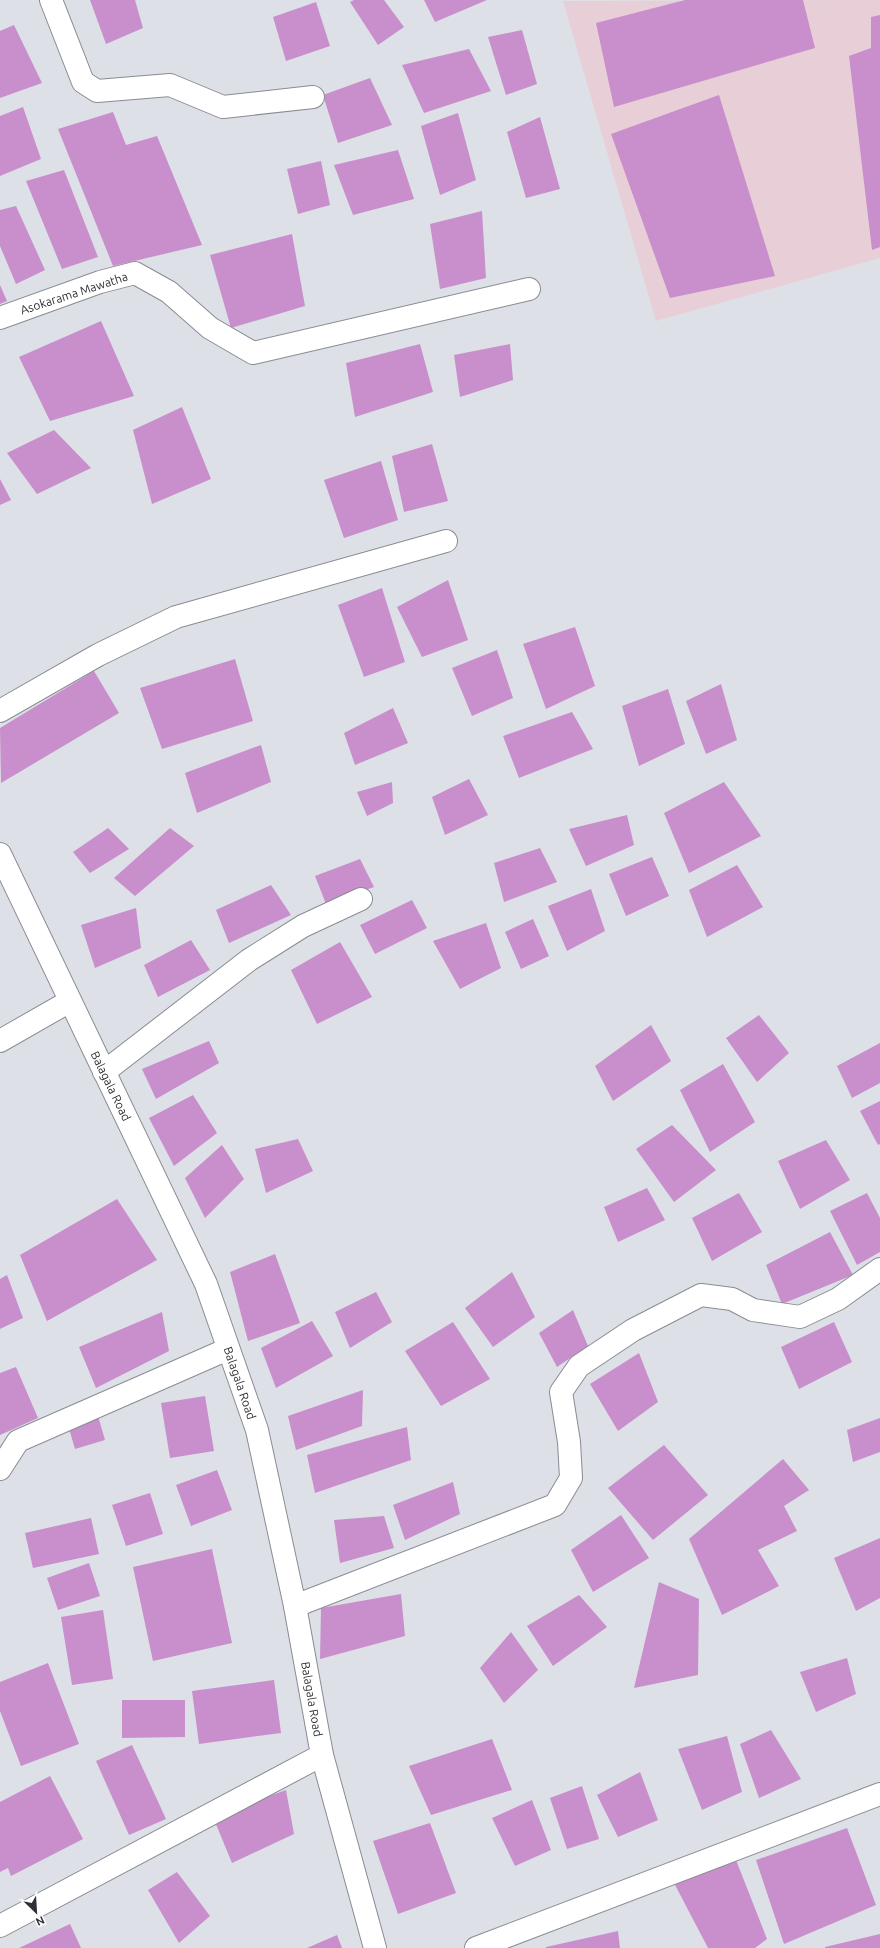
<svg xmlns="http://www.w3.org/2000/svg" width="880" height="1948" font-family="Ubuntu,sans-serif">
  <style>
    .commercial { fill: #e8cfd7 }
    .building { fill: #c98ecc }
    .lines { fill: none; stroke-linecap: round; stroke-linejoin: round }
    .minor-casing { stroke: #898c92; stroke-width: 24 }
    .minor { stroke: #fff; stroke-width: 22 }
    .labels { text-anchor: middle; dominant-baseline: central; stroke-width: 3.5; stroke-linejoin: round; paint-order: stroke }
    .street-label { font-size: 12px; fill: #2f3033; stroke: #fff }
  </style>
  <rect width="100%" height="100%" fill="#dde1e7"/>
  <path class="commercial" d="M 880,0 L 880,258 L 656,321 L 563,1 Z"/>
  <g class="building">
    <path d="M 90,0 L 135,0 L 143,28 L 106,44 Z"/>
    <path d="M 354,0 L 384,0 L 404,27 L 378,45 L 350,2 Z"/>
    <path d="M 424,0 L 487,0 L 435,22 Z"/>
    <path d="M 685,0 L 803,0 L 815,48 L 614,107 L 596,23 Z"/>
    <path d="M 316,2 L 330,46 L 286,61 L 273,17 Z"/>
    <path d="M 880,15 L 880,247 L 872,250 L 849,56 L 871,48 L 871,17 Z"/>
    <path d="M 14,25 L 42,83 L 0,98 L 0,31 Z"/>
    <path d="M 522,30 L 537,84 L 506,95 L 488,37 Z"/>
    <path d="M 469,49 L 491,91 L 424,113 L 402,65 Z"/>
    <path d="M 370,78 L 392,125 L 338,143 L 323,95 Z"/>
    <path d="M 719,95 L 775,276 L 670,298 L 611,134 Z"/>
    <path d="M 23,107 L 41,159 L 0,176 L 0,116 Z"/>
    <path d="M 113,112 L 126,145 L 157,136 L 202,245 L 113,266 L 58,129 Z"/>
    <path d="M 458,113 L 476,180 L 440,195 L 421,126 Z"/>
    <path d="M 540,117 L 560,189 L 526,198 L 507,132 Z"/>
    <path d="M 398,150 L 414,199 L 353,215 L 334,165 Z"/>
    <path d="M 321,161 L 330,205 L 298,214 L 287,169 Z"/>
    <path d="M 64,170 L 98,257 L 62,269 L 26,181 Z"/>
    <path d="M 16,206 L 45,270 L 16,284 L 0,246 L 0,210 Z"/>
    <path d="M 482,211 L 486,278 L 440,289 L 430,224 Z"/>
    <path d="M 292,234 L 305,306 L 231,328 L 210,255 Z"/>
    <path d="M 0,285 L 7,301 L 0,304 Z"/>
    <path d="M 101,321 L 134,396 L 50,421 L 19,357 Z"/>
    <path d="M 420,344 L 433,392 L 355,417 L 346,363 Z"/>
    <path d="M 510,344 L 513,380 L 460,397 L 454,355 Z"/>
    <path d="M 182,407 L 211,479 L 152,504 L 133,430 Z"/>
    <path d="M 54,430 L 91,468 L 37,494 L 7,453 Z"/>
    <path d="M 432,444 L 448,501 L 404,512 L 392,456 Z"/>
    <path d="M 381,461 L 398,520 L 344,538 L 324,480 Z"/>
    <path d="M 0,479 L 11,500 L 0,505 Z"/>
    <path d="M 448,580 L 468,640 L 422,657 L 397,607 Z"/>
    <path d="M 382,588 L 405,662 L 364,677 L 338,605 Z"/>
    <path d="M 575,627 L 595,686 L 546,709 L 523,644 Z"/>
    <path d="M 497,650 L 513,698 L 472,716 L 452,668 Z"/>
    <path d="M 235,659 L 253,721 L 162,749 L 140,688 Z"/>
    <path d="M 94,671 L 119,713 L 1,783 L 0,728 Z"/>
    <path d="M 721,684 L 737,740 L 706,754 L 686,701 Z"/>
    <path d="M 668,689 L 685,744 L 639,766 L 622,706 Z"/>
    <path d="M 393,708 L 408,743 L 355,765 L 344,733 Z"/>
    <path d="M 572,712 L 593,749 L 519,778 L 503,736 Z"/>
    <path d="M 261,745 L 271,782 L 197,813 L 185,773 Z"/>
    <path d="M 469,779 L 488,815 L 445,835 L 432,797 Z"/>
    <path d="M 392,782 L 393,803 L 367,816 L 357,792 Z"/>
    <path d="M 724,782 L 761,836 L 689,873 L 664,813 Z"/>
    <path d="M 627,815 L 634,845 L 586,866 L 569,829 Z"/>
    <path d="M 108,828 L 129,849 L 90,873 L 73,852 Z"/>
    <path d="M 170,828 L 194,846 L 135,896 L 114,878 Z"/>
    <path d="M 540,848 L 557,882 L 504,902 L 494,863 Z"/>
    <path d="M 652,857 L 669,896 L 626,916 L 609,874 Z"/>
    <path d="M 360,859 L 374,887 L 326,904 L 315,876 Z"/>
    <path d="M 737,865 L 763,907 L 707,937 L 689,890 Z"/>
    <path d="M 271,885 L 291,915 L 229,943 L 216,910 Z"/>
    <path d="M 591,889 L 605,931 L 567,951 L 548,906 Z"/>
    <path d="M 412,900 L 427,928 L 375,954 L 360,925 Z"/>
    <path d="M 136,908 L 141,948 L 95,968 L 81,925 Z"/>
    <path d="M 533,919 L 549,956 L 521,969 L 505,932 Z"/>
    <path d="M 486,923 L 501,968 L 460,989 L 433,941 Z"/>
    <path d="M 191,940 L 210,970 L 158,997 L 144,965 Z"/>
    <path d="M 340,942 L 372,997 L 317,1024 L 291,970 Z"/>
    <path d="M 759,1015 L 789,1053 L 757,1082 L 726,1038 Z"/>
    <path d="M 651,1025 L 671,1061 L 613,1101 L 595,1066 Z"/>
    <path d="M 209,1041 L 219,1063 L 156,1099 L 142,1069 Z"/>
    <path d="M 880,1043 L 880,1083 L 852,1098 L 837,1066 Z"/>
    <path d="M 723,1064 L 755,1122 L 710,1152 L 680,1090 Z"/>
    <path d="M 193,1095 L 217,1133 L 174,1166 L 149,1118 Z"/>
    <path d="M 880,1101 L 880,1144 L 878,1145 L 860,1111 Z"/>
    <path d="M 672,1125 L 716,1170 L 674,1202 L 636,1149 Z"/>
    <path d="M 298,1139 L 313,1171 L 266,1193 L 255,1149 Z"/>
    <path d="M 826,1140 L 850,1180 L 800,1209 L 778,1161 Z"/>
    <path d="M 222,1145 L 244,1179 L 205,1218 L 185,1178 Z"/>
    <path d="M 647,1188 L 665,1220 L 618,1242 L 604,1207 Z"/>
    <path d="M 739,1193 L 762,1232 L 712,1261 L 692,1218 Z"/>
    <path d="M 867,1193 L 880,1218 L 880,1252 L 857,1265 L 830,1211 Z"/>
    <path d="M 117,1199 L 157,1260 L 47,1321 L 20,1255 Z"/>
    <path d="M 830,1232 L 853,1275 L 782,1304 L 766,1265 Z"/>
    <path d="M 275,1254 L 300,1323 L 248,1341 L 230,1272 Z"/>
    <path d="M 512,1272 L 535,1317 L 493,1347 L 465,1308 Z"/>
    <path d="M 7,1275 L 23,1318 L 0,1329 L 0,1279 Z"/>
    <path d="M 376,1292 L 392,1322 L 350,1348 L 335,1312 Z"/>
    <path d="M 573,1310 L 588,1346 L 557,1367 L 539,1333 Z"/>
    <path d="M 162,1312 L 169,1351 L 96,1388 L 79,1347 Z"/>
    <path d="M 312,1321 L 333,1356 L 276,1388 L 261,1348 Z"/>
    <path d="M 453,1322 L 490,1379 L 441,1406 L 405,1351 Z"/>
    <path d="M 834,1322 L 852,1362 L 799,1389 L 781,1347 Z"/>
    <path d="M 639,1353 L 658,1402 L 618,1431 L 590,1384 Z"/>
    <path d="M 16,1367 L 38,1418 L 0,1435 L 0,1373 Z"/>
    <path d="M 363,1390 L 362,1426 L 296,1450 L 288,1416 Z"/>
    <path d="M 205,1396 L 214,1451 L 170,1458 L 161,1403 Z"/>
    <path d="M 98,1416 L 105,1440 L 75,1449 L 68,1425 Z"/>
    <path d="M 880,1418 L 880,1452 L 853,1462 L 847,1430 Z"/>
    <path d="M 407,1427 L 411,1460 L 315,1493 L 307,1455 Z"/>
    <path d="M 664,1445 L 708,1495 L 653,1540 L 608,1488 Z"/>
    <path d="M 783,1459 L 809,1490 L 784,1506 L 797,1531 L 758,1550 L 779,1586 L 722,1615 L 689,1539 Z"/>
    <path d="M 217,1470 L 232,1510 L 191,1526 L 176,1485 Z"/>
    <path d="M 453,1482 L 460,1514 L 405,1540 L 393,1505 Z"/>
    <path d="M 150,1493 L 163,1534 L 126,1546 L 112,1505 Z"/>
    <path d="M 621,1515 L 649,1558 L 593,1592 L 571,1550 Z"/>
    <path d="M 384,1516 L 394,1548 L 340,1563 L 334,1520 Z"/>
    <path d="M 91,1518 L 99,1554 L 33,1568 L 25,1533 Z"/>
    <path d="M 880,1538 L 880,1598 L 856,1611 L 834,1558 Z"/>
    <path d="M 212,1549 L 232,1643 L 153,1661 L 133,1567 Z"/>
    <path d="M 89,1563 L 100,1596 L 58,1610 L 47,1578 Z"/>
    <path d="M 659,1582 L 699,1599 L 698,1675 L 634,1688 Z"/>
    <path d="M 401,1594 L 405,1636 L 320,1659 L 321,1608 Z"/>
    <path d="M 579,1595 L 607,1627 L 553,1666 L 527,1626 Z"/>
    <path d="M 103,1610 L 113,1679 L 72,1685 L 61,1617 Z"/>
    <path d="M 511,1632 L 538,1670 L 504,1703 L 480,1668 Z"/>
    <path d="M 847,1658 L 856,1694 L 816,1712 L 800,1672 Z"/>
    <path d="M 48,1663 L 79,1744 L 21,1766 L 0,1711 L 0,1682 Z"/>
    <path d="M 274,1680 L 281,1733 L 199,1744 L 192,1691 Z"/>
    <path d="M 122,1700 L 185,1700 L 185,1737 L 122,1738 Z"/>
    <path d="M 771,1730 L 801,1779 L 759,1798 L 740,1744 Z"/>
    <path d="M 727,1736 L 742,1792 L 702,1810 L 678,1749 Z"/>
    <path d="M 492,1739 L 512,1790 L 431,1815 L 409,1766 Z"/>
    <path d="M 132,1745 L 166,1819 L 129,1835 L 96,1761 Z"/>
    <path d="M 640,1772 L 658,1820 L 618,1837 L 597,1795 Z"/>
    <path d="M 50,1776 L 83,1839 L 11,1876 L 8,1868 L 0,1872 L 0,1802 Z"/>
    <path d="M 582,1786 L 599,1839 L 567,1849 L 550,1798 Z"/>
    <path d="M 286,1790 L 294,1834 L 232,1863 L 213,1817 Z"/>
    <path d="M 532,1800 L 551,1850 L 515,1866 L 492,1818 Z"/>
    <path d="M 430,1823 L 456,1893 L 398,1914 L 373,1841 Z"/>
    <path d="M 847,1828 L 876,1905 L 784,1944 L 756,1860 Z"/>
    <path d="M 734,1855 L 767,1939 L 755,1948 L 708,1948 L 674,1883 Z"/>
    <path d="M 177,1872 L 210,1916 L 179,1943 L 148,1890 Z"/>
    <path d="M 70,1924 L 81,1948 L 19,1948 Z"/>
    <path d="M 618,1931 L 620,1948 L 546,1948 L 546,1947 Z"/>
    <path d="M 880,1934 L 880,1948 L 825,1948 L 825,1947 Z"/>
    <path d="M 337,1935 L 342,1948 L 307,1948 Z"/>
  </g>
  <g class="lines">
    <defs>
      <g id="minor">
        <path d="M 51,0 L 83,82 L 97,91 L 170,85 L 223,107 L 313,97"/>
        <path d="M 0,318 L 100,282 L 135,273 L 169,292 L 210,328 L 253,353 L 529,289"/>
        <path d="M 0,711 L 98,655 L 176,617 L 446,541"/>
        <path d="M 0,854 L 206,1284 L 257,1430 L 295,1606 L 322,1755 L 375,1948"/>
        <path d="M 0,1041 L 70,1001"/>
        <path d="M 104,1072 L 249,960 L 303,926 L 361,899"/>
        <path d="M 0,1469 L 18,1441 L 228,1349"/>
        <path d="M 295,1606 L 555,1505 L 571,1478 L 569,1442 L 561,1392 L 579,1366 L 633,1330 L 701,1295 L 732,1299 L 753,1310 L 800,1317 L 838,1299 L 880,1269"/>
        <path d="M 0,1926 L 322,1755"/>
        <path d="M 476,1948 L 880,1794"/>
      </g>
    </defs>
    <use href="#minor" class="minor-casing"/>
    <use href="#minor" class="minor"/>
  </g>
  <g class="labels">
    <g class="street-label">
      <text transform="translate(74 293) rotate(-18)">Asokarama Mawatha</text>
      <text transform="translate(111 1086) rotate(64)">Balagala Road</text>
      <text transform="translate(240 1383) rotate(71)">Balagala Road</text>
      <text transform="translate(312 1699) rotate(80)">Balagala Road</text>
    </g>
  </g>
  <g transform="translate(36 1912) rotate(155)" stroke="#ffffff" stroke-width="3" paint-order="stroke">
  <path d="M0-3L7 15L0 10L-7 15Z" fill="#2f3033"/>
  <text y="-6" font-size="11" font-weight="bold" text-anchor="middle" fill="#2f3033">N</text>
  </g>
</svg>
